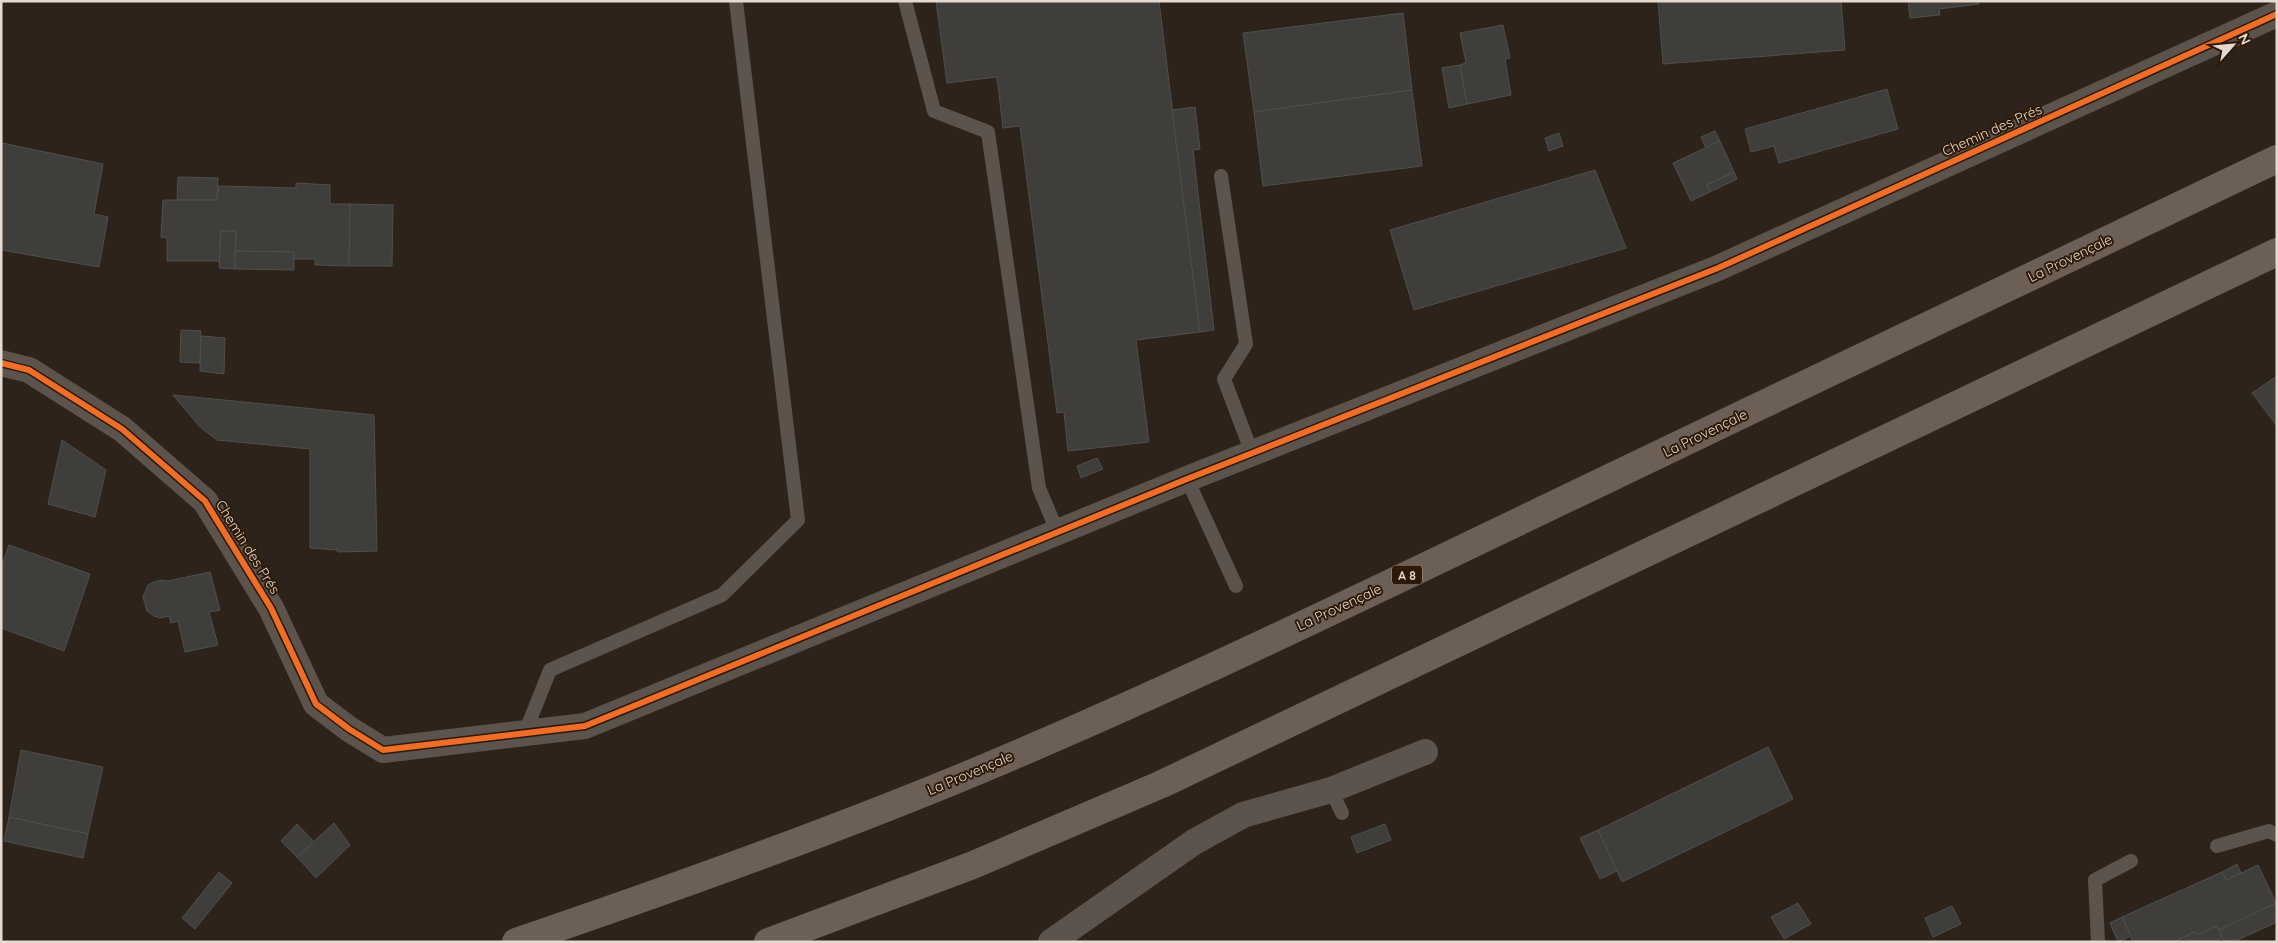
<svg xmlns="http://www.w3.org/2000/svg" width="2278" height="943" font-family="Quicksand,sans-serif">
  <style>
    .building { fill: #3f3e3b; stroke: #4f4f4c }
    .lines { fill: none; stroke-linecap: round; stroke-linejoin: round }
    .lane { stroke: #5b534c; stroke-width: 14 }
    .street { stroke: #5b534c; stroke-width: 26 }
    .highway { stroke: #6c5f56; stroke-width: 28 }
    .cycleway-casing { stroke: #2c1908; stroke-width: 9 }
    .cycleway { stroke: #ee6e29; stroke-width: 6 }
    .labels { text-anchor: middle; dominant-baseline: central; stroke-width: 4; stroke-linejoin: round; paint-order: stroke }
    .shield { fill: #2c1908; stroke: #ae9f93; stroke-width: 1 }
    .shield-label { font-size: 12px; font-weight: bold; fill: #e6d9cf }
    .street-label { font-size: 14px; fill: #e6d9cf; stroke: #2c1908 }
  </style>
  <rect width="100%" height="100%" fill="#2e231a"/>
  <g class="building">
    <path d="M 936,1 L 1159,1 L 1200,332 L 1136,340 L 1149,442 L 1068,451 L 1064,412 L 1057,413 L 1020,126 L 1003,128 L 997,77 L 947,83 Z"/>
    <path d="M 1658,1 L 1841,1 L 1845,50 L 1663,64 Z"/>
    <path d="M 1908,1 L 1979,1 L 1979,4 L 1939,9 L 1940,15 L 1910,18 Z"/>
    <path d="M 1403,13 L 1412,90 L 1254,112 L 1243,33 Z"/>
    <path d="M 1503,25 L 1510,58 L 1505,59 L 1511,95 L 1467,104 L 1460,65 L 1466,63 L 1460,33 Z"/>
    <path d="M 1460,65 L 1467,104 L 1449,108 L 1442,68 Z"/>
    <path d="M 1887,89 L 1898,129 L 1779,163 L 1774,146 L 1751,152 L 1745,129 Z"/>
    <path d="M 1412,90 L 1422,166 L 1263,186 L 1254,112 Z"/>
    <path d="M 1195,107 L 1200,149 L 1193,150 L 1214,330 L 1200,332 L 1172,110 Z"/>
    <path d="M 1715,131 L 1720,141 L 1706,148 L 1701,137 Z"/>
    <path d="M 1559,133 L 1563,146 L 1549,151 L 1545,138 Z"/>
    <path d="M 1720,141 L 1734,172 L 1707,185 L 1710,192 L 1691,201 L 1673,163 Z"/>
    <path d="M 2,143 L 103,164 L 94,214 L 108,217 L 99,267 L 1,250 Z"/>
    <path d="M 1595,170 L 1626,248 L 1414,310 L 1390,230 Z"/>
    <path d="M 1734,172 L 1737,179 L 1710,192 L 1707,185 Z"/>
    <path d="M 178,177 L 218,178 L 217,200 L 177,200 Z"/>
    <path d="M 296,183 L 330,185 L 330,204 L 350,204 L 349,266 L 315,265 L 315,259 L 294,259 L 294,252 L 235,251 L 236,231 L 221,231 L 219,261 L 167,261 L 167,238 L 161,237 L 163,200 L 217,200 L 219,186 L 296,188 Z"/>
    <path d="M 350,204 L 393,205 L 392,266 L 349,266 Z"/>
    <path d="M 221,231 L 236,231 L 235,269 L 219,268 Z"/>
    <path d="M 235,251 L 294,252 L 294,270 L 235,269 Z"/>
    <path d="M 181,330 L 201,331 L 200,363 L 180,362 Z"/>
    <path d="M 201,336 L 225,338 L 224,374 L 200,371 Z"/>
    <path d="M 2277,376 L 2277,426 L 2252,393 Z"/>
    <path d="M 173,395 L 374,415 L 377,551 L 338,552 L 337,550 L 310,548 L 310,449 L 217,440 L 200,427 Z"/>
    <path d="M 62,440 L 106,470 L 95,517 L 48,504 Z"/>
    <path d="M 1097,458 L 1103,469 L 1081,478 L 1077,466 Z"/>
    <path d="M 9,545 L 90,574 L 64,651 L 1,628 L 1,568 Z"/>
    <path d="M 210,572 L 220,610 L 209,612 L 218,645 L 185,652 L 178,621 L 171,623 L 169,616 L 160,618 L 154,616 L 147,611 L 143,597 L 148,585 L 154,582 L 161,580 L 168,581 Z"/>
    <path d="M 1768,747 L 1793,799 L 1622,882 L 1598,830 Z"/>
    <path d="M 21,750 L 103,767 L 88,834 L 9,817 Z"/>
    <path d="M 9,817 L 88,834 L 83,858 L 4,841 Z"/>
    <path d="M 334,823 L 350,845 L 316,878 L 297,857 Z"/>
    <path d="M 297,824 L 314,842 L 297,857 L 281,841 Z"/>
    <path d="M 1385,824 L 1391,840 L 1357,853 L 1351,837 Z"/>
    <path d="M 1598,830 L 1617,871 L 1600,879 L 1580,838 Z"/>
    <path d="M 2237,864 L 2241,873 L 2226,880 L 2222,872 Z"/>
    <path d="M 2258,865 L 2276,903 L 2219,930 L 2217,926 L 2197,935 L 2195,932 L 2174,942 L 2133,942 L 2122,917 L 2222,872 L 2226,880 Z"/>
    <path d="M 219,872 L 232,883 L 195,929 L 182,918 Z"/>
    <path d="M 1798,903 L 1811,924 L 1784,939 L 1771,917 Z"/>
    <path d="M 2276,903 L 2277,922 L 2233,942 L 2224,942 L 2219,930 Z"/>
    <path d="M 1952,906 L 1961,924 L 1933,937 L 1925,918 Z"/>
    <path d="M 2122,917 L 2131,936 L 2118,942 L 2110,923 Z"/>
    <path d="M 2217,926 L 2223,938 L 2214,942 L 2174,942 L 2195,932 L 2197,935 Z"/>
  </g>
  <g class="lines">
    <g class="lane">
      <path d="M 905,1 L 934,111 L 988,132 L 1039,488 L 1058,533"/>
      <path d="M 1221,176 L 1246,344 L 1224,379 L 1252,453"/>
      <path d="M 1187,479 L 1236,586"/>
      <path d="M 524,735 L 550,670 L 722,595 L 798,520 L 736,1"/>
      <path d="M 1331,790 L 1342,813"/>
      <path d="M 2217,846 L 2269,831 L 2277,835"/>
      <path d="M 2098,942 L 2095,880 L 2131,861"/>
    </g>
    <g class="street">
      <path d="M 1,363 L 29,370 L 122,429 L 205,501 L 271,608 L 316,704 L 349,729 L 383,750 L 585,726 L 1187,479 L 1718,268 L 2277,14"/>
      <path d="M 1051,942 L 1194,842 L 1243,815 L 1331,790 L 1425,752"/>
    </g>
    <g class="highway">
      <path d="M 516,942 C 663,892 809,840 953,781 C 1171,691 1382,587 1595,485 C 1822,376 2049,268 2277,159"/>
      <path d="M 768,942 L 973,865 L 1162,784 L 2277,252"/>
    </g>
    <defs>
      <path id="cycleway" d="M 1,363 L 29,370 L 122,429 L 205,501 L 271,608 L 316,704 L 349,729 L 383,750 L 585,726 L 1187,479 L 1718,268 L 2277,14"/>
    </defs>
    <use href="#cycleway" class="cycleway-casing"/>
    <use href="#cycleway" class="cycleway"/>
  </g>
  <g class="labels">
    <rect class="shield" x="1392" y="565.5" width="30" height="19" rx="4"/>
    <g class="shield-label">
      <text x="1407" y="575">A 8</text>
    </g>
    <g class="street-label">
      <text transform="translate(1992 130) rotate(-24)">Chemin des Prés</text>
      <text transform="translate(2070 258) rotate(-26)">La Provençale</text>
      <text transform="translate(1705 433) rotate(-26)">La Provençale</text>
      <text transform="translate(248 547) rotate(58)">Chemin des Prés</text>
      <text transform="translate(1339 607) rotate(-25)">La Provençale</text>
      <text transform="translate(970 773) rotate(-23)">La Provençale</text>
    </g>
  </g>
  <rect width="2278" height="943" fill="none" stroke="#e6d9cf" stroke-width="5"/>
  <g transform="translate(2233 45) rotate(63)" stroke="#2c1908" stroke-width="4" paint-order="stroke">
  <path d="M0-4L9 19L0 12L-9 19Z" fill="#e6d9cf"/>
  <text y="-8" font-size="14" font-weight="bold" text-anchor="middle" fill="#e6d9cf">N</text>
  </g>
</svg>
